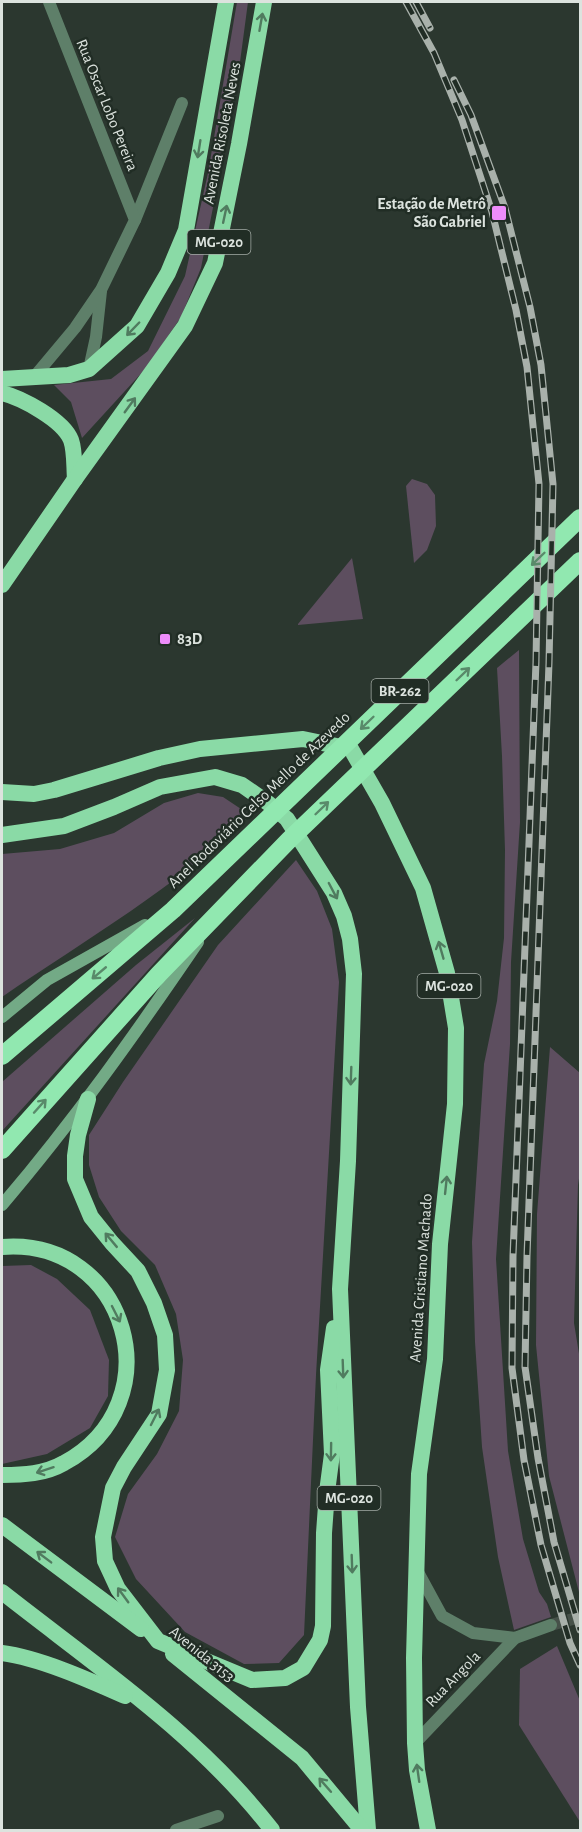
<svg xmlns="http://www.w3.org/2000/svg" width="582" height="1832" font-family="'Alegreya Sans',sans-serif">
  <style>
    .green { fill: #5d4e5f }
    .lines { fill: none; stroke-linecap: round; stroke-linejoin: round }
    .tertiary-tunnel { stroke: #465149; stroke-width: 12; stroke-dasharray: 12 6; stroke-linecap: butt }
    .minor { stroke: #5e7f69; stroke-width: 12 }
    .tertiary { stroke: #5e7f69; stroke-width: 12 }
    .secondary { stroke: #73aa86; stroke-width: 12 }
    .trunk { stroke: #8adaa6; stroke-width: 16 }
    .motorway { stroke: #91e8b0; stroke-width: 18 }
    .rail-casing { stroke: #a9b1ab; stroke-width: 7 }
    .rail { stroke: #212d25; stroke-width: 4.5; stroke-dasharray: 14; stroke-linecap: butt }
    .oneway { stroke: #507b5f }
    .oneway2 { stroke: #598a6a }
    .poi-dot { fill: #ed8cfa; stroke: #212d25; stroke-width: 2 }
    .labels { text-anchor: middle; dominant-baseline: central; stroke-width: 5; stroke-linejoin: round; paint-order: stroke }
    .shield { fill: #212d25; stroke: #a4aca6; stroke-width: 1.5 }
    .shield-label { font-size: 15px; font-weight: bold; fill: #dce3de }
    .street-label { font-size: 16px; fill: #dce3de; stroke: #212d25 }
    .poi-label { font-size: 16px; font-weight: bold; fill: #dce3de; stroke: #212d25; text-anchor: end }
  </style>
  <rect width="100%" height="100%" fill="#2b372f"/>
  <g class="green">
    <path d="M 237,2 L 248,2 L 236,92 L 201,268 L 181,317 L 146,368 L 82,438 L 71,402 L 54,385 L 111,379 L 148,351 L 185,276 L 208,173 Z"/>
    <path d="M 412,479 L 427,484 L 435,495 L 436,526 L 427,550 L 414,563 L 406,486 Z"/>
    <path d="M 352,558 L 363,619 L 298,625 L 298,624 Z"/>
    <path d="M 519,650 L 520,822 L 511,962 L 510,1044 L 496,1259 L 508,1451 L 523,1539 L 539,1592 L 547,1604 L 551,1617 L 514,1630 L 498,1557 L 482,1447 L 475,1342 L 472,1242 L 484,1064 L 497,1001 L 504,938 L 505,850 L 502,756 L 497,668 Z"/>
    <path d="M 198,793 L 223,797 L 250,815 C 177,887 85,940 2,997 L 2,854 L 60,849 L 114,833 L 164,803 Z"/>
    <path d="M 296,860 L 317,891 L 332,929 L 339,982 L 316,1375 L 304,1635 L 279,1663 L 244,1664 L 185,1632 L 136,1579 L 115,1537 L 128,1494 L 157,1454 L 179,1411 L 183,1360 L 176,1314 L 155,1265 L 121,1231 L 99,1197 L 89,1165 L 89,1135 L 123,1082 L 218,945 Z"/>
    <path d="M 195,918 L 2,1131 L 2,1082 L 136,965 Z"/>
    <path d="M 550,1047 L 580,1073 L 580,1172 L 578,1185 L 574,1323 L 580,1360 L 580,1596 L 549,1476 L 536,1345 L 537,1214 Z"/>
    <path d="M 31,1265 L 57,1279 L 90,1310 L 109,1360 L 108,1396 L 90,1428 L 47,1454 L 2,1464 L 2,1266 Z"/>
    <path d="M 557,1646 L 580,1701 L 580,1822 L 519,1725 L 520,1669 Z"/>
  </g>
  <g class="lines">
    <path class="tertiary-tunnel" d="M 551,1625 L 580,1617"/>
    <g class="minor">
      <path d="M 135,220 L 182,103"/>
      <path d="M 176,1830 L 218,1816"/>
    </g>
    <g class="tertiary">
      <path d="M 89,369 L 96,337 L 101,291"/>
      <path d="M 34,377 L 75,328 L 101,290 L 135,220 L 49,2"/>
      <path d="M 417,1570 L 442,1616 L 473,1633 L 515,1638 L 551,1625"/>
      <path d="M 415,1743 L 515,1638"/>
    </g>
    <g class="secondary">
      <path d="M 2,1017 L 47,980 L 145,925"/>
      <path d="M 2,1205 C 73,1122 136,1033 198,942"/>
    </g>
    <g class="trunk">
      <path d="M 2,379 L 69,375 L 89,369 L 137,326 L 168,273 L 186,230 L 226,2"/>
      <path d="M 2,393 C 22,398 63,420 71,440 C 75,451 74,467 75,479"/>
      <path d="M 2,585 L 75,479 L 185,326 L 215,263 L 239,144 L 264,2"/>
      <path d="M 2,792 L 34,794 L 54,790 L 159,758 L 200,749 L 303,739 L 351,749 L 382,803 L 423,888 L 447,973 L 456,1028 L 455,1104 L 440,1244 L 435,1359 L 419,1474 L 414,1658 L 415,1743 L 417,1770 L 428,1830"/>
      <path d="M 2,835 L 64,826 L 114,807 L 160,787 L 215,777 L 242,785 L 268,803 L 287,819 L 334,893 L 344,916 L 350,939 L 354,974 L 348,1161 L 340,1289 L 358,1707 L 368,1830"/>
      <path d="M 88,1099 L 78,1135 L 75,1156 L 75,1179 L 91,1217 L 112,1243 L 138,1271 L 154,1303 L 165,1335 L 167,1370 L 159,1414 L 124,1467 L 113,1488 L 103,1537 L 105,1561 L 118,1589 L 158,1641 L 252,1680 L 285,1678 L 303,1668 L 320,1640 L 323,1626 L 324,1533 L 327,1492 L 332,1454 L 328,1370 L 334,1328"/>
      <path d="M 2,1247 C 128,1237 175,1403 64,1463 C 45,1474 23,1475 2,1475"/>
      <path d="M 2,1525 L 141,1629"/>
      <path d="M 2,1592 C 96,1666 198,1734 272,1830"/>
      <path d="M 2,1653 C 40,1658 89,1680 125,1696"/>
      <path d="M 173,1654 L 302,1758 L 362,1830"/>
    </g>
    <g class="motorway">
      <path d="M 2,1056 L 173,910 L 580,518"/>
      <path d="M 2,1150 L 159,974 L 289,840 L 580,561"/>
    </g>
    <defs>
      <g id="rail">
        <path d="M 406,2 L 434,53 L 462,120 L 492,212 L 516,310 L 527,367 L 539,484 L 536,662 L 513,1256 L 512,1368 L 524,1460 L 541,1545 L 570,1643 L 580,1665"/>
        <path d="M 416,2 L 430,28"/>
        <path d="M 454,80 L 471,115 L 505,208 L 530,307 L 541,365 L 553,484 L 549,663 L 527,1256 L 525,1367 L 538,1458 L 554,1542 L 580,1630"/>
      </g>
    </defs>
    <use href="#rail" class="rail-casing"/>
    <use href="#rail" class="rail"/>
  </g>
  <defs><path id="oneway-shaft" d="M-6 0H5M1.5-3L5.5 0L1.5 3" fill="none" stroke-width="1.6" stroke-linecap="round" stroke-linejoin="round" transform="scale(1.5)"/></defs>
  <g class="oneway">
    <use href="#oneway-shaft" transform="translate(261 22) rotate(-80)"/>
    <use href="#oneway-shaft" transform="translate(199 149) rotate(99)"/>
    <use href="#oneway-shaft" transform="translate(225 214) rotate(-78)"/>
    <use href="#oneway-shaft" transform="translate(133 329) rotate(134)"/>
    <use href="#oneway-shaft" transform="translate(130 405) rotate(-54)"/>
    <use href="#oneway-shaft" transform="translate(333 891) rotate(62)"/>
    <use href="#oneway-shaft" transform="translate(441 950) rotate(-106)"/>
    <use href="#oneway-shaft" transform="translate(351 1076) rotate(92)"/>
    <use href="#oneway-shaft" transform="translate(446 1185) rotate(-84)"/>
    <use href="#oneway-shaft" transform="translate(111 1240) rotate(-130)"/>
    <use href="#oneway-shaft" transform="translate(116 1314) rotate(63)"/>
    <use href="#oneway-shaft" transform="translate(343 1369) rotate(88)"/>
    <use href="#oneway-shaft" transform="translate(155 1417) rotate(-63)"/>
    <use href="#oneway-shaft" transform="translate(331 1452) rotate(91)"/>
    <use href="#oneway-shaft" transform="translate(45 1470) rotate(162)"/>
    <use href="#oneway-shaft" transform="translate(44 1557) rotate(-143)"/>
    <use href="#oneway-shaft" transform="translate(352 1564) rotate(88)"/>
    <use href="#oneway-shaft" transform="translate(123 1595) rotate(-126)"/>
    <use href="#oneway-shaft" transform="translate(418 1773) rotate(-98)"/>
    <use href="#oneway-shaft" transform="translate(325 1785) rotate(-131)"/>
  </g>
  <g class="oneway2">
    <use href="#oneway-shaft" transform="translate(538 559) rotate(136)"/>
    <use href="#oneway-shaft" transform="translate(463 674) rotate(-44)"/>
    <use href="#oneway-shaft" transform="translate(367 723) rotate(136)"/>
    <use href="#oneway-shaft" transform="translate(322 808) rotate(-44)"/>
    <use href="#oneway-shaft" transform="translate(99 973) rotate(140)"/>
    <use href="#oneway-shaft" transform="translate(40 1106) rotate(-48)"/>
  </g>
  <g class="poi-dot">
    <rect x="491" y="205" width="16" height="16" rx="3"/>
    <rect x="159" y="633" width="12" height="12" rx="3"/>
  </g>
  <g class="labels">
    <g class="shield">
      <rect x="187.5" y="230" width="63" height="24" rx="4.5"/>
      <rect x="371.5" y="679" width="57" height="24" rx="4.5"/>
      <rect x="417.5" y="974" width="63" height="24" rx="4.5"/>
      <rect x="317.5" y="1486" width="63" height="24" rx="4.5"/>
    </g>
    <g class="shield-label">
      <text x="219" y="242">MG-020</text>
      <text x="400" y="691">BR-262</text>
      <text x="449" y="986">MG-020</text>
      <text x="349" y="1498">MG-020</text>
    </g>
    <g class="street-label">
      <text transform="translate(107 105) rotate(68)">Rua Oscar Lobo Pereira</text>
      <text transform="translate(222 133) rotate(-79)">Avenida Risoleta Neves</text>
      <text transform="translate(259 800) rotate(-44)">Anel Rodoviário Celso Mello de Azevedo</text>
      <text transform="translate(421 1278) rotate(-86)">Avenida Cristiano Machado</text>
      <text transform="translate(202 1654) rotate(39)">Avenida 3153</text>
      <text transform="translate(453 1679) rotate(-46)">Rua Angola</text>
    </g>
    <g class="poi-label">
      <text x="486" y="204">Estação de Metrô<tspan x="486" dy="18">São Gabriel</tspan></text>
      <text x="177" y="639" text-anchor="start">83D</text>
    </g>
  </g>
  <rect width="582" height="1832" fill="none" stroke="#dce3de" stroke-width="6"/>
</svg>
